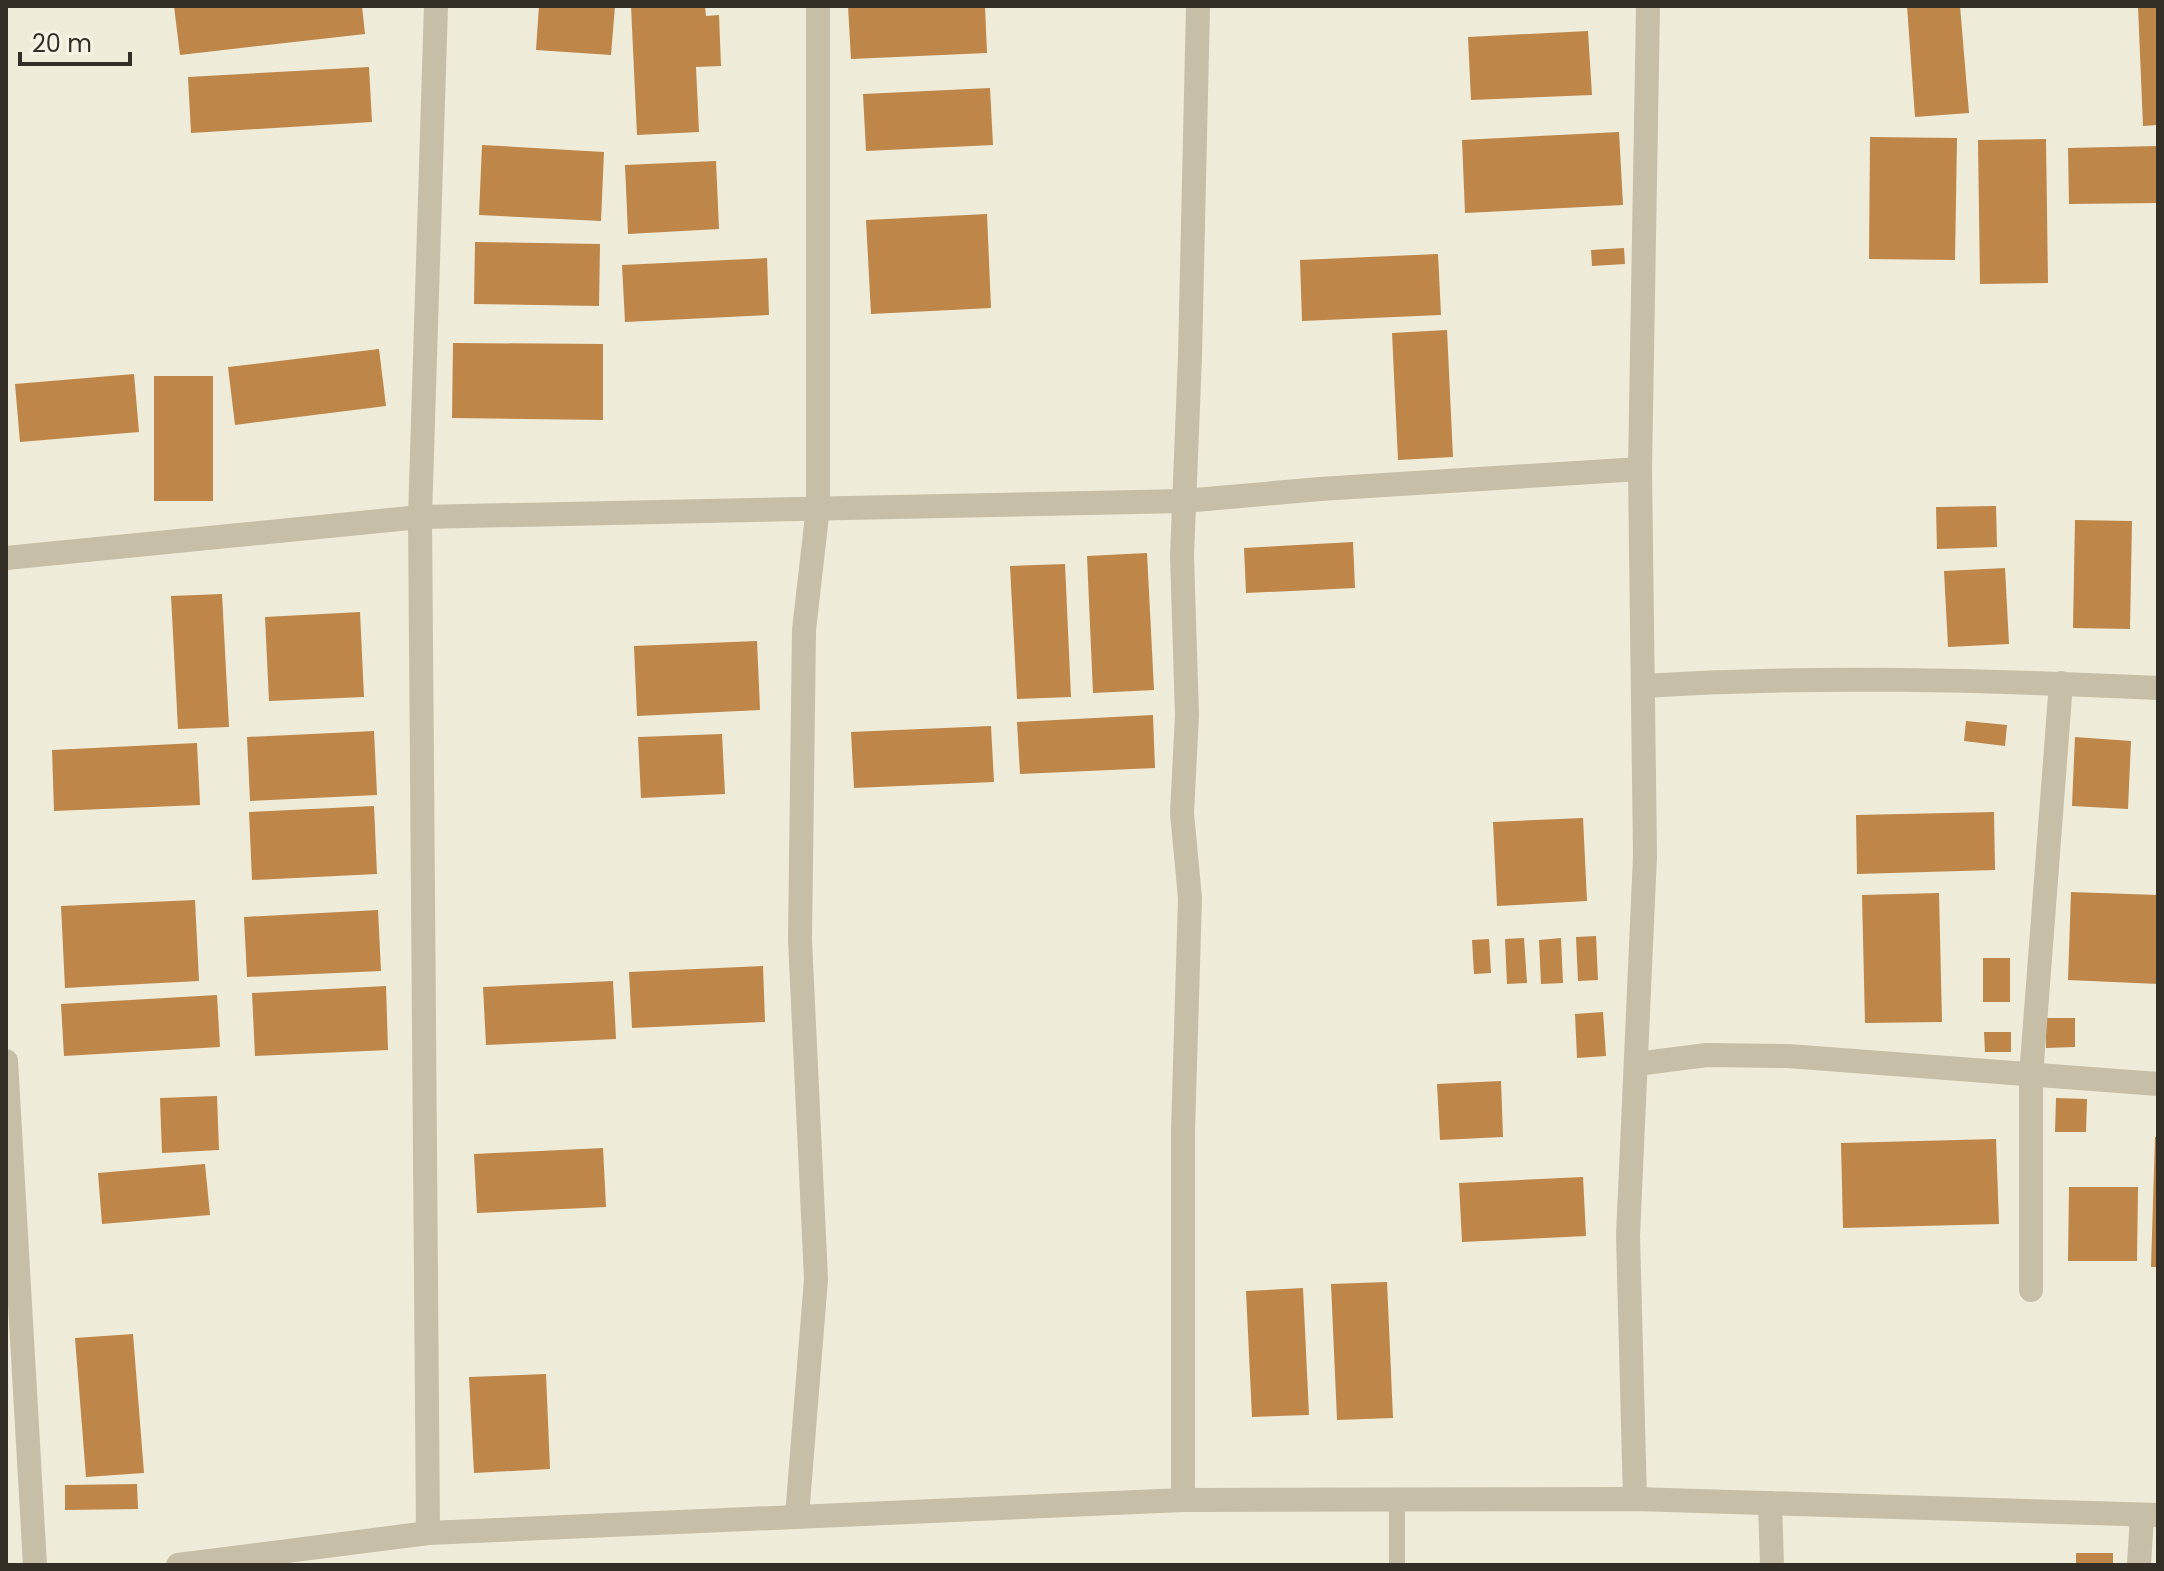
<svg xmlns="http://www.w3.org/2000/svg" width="2164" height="1571" font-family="Poppins,sans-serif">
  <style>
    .building { fill: #be8648 }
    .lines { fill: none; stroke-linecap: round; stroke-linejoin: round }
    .lane { stroke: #c6bea6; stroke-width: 16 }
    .street { stroke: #c6bea6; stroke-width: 24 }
  </style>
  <rect width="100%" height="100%" fill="#efebd9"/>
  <g class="building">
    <path d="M 174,6 L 362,6 L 365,34 L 180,55 Z"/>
    <path d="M 539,6 L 615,6 L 611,55 L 536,50 Z"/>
    <path d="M 631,6 L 705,6 L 706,16 L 719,15 L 721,66 L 696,67 L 699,132 L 637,135 Z"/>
    <path d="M 848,6 L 985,6 L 987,53 L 851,59 Z"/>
    <path d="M 1907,6 L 1960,6 L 1969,113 L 1915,117 Z"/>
    <path d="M 2138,6 L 2158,6 L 2158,125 L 2143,126 Z"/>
    <path d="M 1588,31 L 1592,95 L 1471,100 L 1468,37 Z"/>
    <path d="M 369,67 L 372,122 L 191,133 L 188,77 Z"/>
    <path d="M 990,88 L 993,145 L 866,151 L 863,94 Z"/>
    <path d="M 1619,132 L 1623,205 L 1465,213 L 1462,140 Z"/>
    <path d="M 1870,137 L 1957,138 L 1955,260 L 1869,259 Z"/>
    <path d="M 2046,139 L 2048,283 L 1980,284 L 1978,140 Z"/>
    <path d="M 482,145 L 604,152 L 601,221 L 479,215 Z"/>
    <path d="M 2158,146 L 2158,203 L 2069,204 L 2068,148 Z"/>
    <path d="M 716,161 L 719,229 L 628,234 L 625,165 Z"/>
    <path d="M 987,214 L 991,308 L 871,314 L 866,220 Z"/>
    <path d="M 475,242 L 600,244 L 599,306 L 474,304 Z"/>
    <path d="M 1624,248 L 1625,264 L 1592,266 L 1591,250 Z"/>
    <path d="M 1438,254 L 1441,315 L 1302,321 L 1300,260 Z"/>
    <path d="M 767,258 L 769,315 L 625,322 L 622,265 Z"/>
    <path d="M 1447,330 L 1453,457 L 1398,460 L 1392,333 Z"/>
    <path d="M 453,343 L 603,344 L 603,420 L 452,418 Z"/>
    <path d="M 379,349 L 386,406 L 235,425 L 228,367 Z"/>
    <path d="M 134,374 L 139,432 L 20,442 L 15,384 Z"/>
    <rect x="154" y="376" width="59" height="125"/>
    <path d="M 1996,506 L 1997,547 L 1937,549 L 1936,507 Z"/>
    <path d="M 2075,520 L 2132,521 L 2130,629 L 2073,628 Z"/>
    <path d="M 1353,542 L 1355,588 L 1246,593 L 1244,548 Z"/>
    <path d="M 1147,553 L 1154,690 L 1093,693 L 1087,556 Z"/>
    <path d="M 1065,564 L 1071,697 L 1017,699 L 1010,566 Z"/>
    <path d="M 2005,568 L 2009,644 L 1948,647 L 1944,571 Z"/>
    <path d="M 222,594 L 229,727 L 178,729 L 171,596 Z"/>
    <path d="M 360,612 L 364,697 L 269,701 L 265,617 Z"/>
    <path d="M 757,641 L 760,710 L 637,716 L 634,646 Z"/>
    <path d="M 1153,715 L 1155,768 L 1020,774 L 1017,722 Z"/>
    <path d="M 1966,721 L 2007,725 L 2005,746 L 1964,741 Z"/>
    <path d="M 991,726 L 994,782 L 854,788 L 851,732 Z"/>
    <path d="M 374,731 L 377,795 L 250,801 L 247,737 Z"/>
    <path d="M 722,734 L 725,794 L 641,798 L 638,737 Z"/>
    <path d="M 2075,737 L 2131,741 L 2128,809 L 2072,806 Z"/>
    <path d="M 197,743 L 200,805 L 54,811 L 52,750 Z"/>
    <path d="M 374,806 L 377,874 L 252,880 L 249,812 Z"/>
    <path d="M 1994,812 L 1995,870 L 1857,874 L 1856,815 Z"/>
    <path d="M 1583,818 L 1587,901 L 1497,906 L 1493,822 Z"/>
    <path d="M 2071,892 L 2158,895 L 2158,984 L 2068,980 Z"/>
    <path d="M 1939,893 L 1942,1022 L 1865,1023 L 1862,895 Z"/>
    <path d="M 195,900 L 199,981 L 65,988 L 61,906 Z"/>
    <path d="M 378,910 L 381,971 L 247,977 L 244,917 Z"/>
    <path d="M 1596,936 L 1598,980 L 1578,981 L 1576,937 Z"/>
    <path d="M 1524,938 L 1527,983 L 1507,984 L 1505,939 Z"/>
    <path d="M 1561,938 L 1563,983 L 1541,984 L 1539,940 Z"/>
    <path d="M 1489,939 L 1491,973 L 1474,974 L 1472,940 Z"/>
    <rect x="1983" y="958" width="27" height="44"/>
    <path d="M 763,966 L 765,1022 L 632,1028 L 629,972 Z"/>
    <path d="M 613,981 L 616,1039 L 486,1045 L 483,987 Z"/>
    <path d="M 386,986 L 388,1050 L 255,1056 L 252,993 Z"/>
    <path d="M 217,995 L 220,1047 L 64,1056 L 61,1004 Z"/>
    <path d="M 1603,1012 L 1606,1056 L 1577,1058 L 1575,1014 Z"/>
    <path d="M 2046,1018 L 2075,1018 L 2075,1047 L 2046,1048 Z"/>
    <path d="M 1984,1032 L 2011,1032 L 2011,1052 L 1985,1052 Z"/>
    <path d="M 1501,1081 L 1503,1137 L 1440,1140 L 1437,1084 Z"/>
    <path d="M 217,1096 L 219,1150 L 162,1153 L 160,1098 Z"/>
    <path d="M 2056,1098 L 2087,1099 L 2086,1132 L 2055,1132 Z"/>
    <path d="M 2155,1137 L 2158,1137 L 2158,1267 L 2151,1267 Z"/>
    <path d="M 1996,1139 L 1999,1224 L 1843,1228 L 1841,1143 Z"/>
    <path d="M 603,1148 L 606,1207 L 477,1213 L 474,1154 Z"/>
    <path d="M 205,1164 L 210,1215 L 102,1224 L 98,1173 Z"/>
    <path d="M 1583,1177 L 1586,1236 L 1462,1242 L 1459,1183 Z"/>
    <path d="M 2069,1187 L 2138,1187 L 2137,1261 L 2068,1261 Z"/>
    <path d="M 1387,1282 L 1393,1418 L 1337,1420 L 1331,1284 Z"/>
    <path d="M 1303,1288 L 1309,1415 L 1252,1417 L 1246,1291 Z"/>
    <path d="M 133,1334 L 144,1473 L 86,1477 L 75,1338 Z"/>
    <path d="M 546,1374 L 550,1469 L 474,1473 L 469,1377 Z"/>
    <path d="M 137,1484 L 138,1509 L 65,1510 L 65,1485 Z"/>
    <rect x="2076" y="1553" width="37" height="12"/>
  </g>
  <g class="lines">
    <path class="lane" d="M 1397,1565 L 1397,1501"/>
    <g class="street">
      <path d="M 6,558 L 420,517 L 1184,501 L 1320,489 L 1640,469"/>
      <path d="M 1643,686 C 1814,675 1987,680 2158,688"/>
      <path d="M 6,1061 L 35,1565"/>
      <path d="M 1636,1064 L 1707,1055 L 1788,1056 L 2158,1084"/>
      <path d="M 2031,1290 L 2031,1076 L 2061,683"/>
      <path d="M 1635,1499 L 1628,1236 L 1645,856 L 1640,469 L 1648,6"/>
      <path d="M 1183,1500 L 1183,1131 L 1190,898 L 1182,813 L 1187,715 L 1182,556 L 1190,356 L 1198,6"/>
      <path d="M 1770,1503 L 1772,1565"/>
      <path d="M 797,1516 L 816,1279 L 800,940 L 804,630 L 818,507 L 818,6"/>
      <path d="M 428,1533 L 420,517 L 436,6"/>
      <path d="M 178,1565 L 428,1533 L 1183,1500 L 1635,1499 L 2158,1515"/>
      <path d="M 2139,1565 L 2142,1515"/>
    </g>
  </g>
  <rect width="2164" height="1571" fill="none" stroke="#332e26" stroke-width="16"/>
  <path d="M20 52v12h110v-12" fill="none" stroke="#332e26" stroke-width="4"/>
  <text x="32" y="52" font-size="24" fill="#332e26" stroke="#f7f4e5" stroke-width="6" paint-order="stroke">20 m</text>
</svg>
